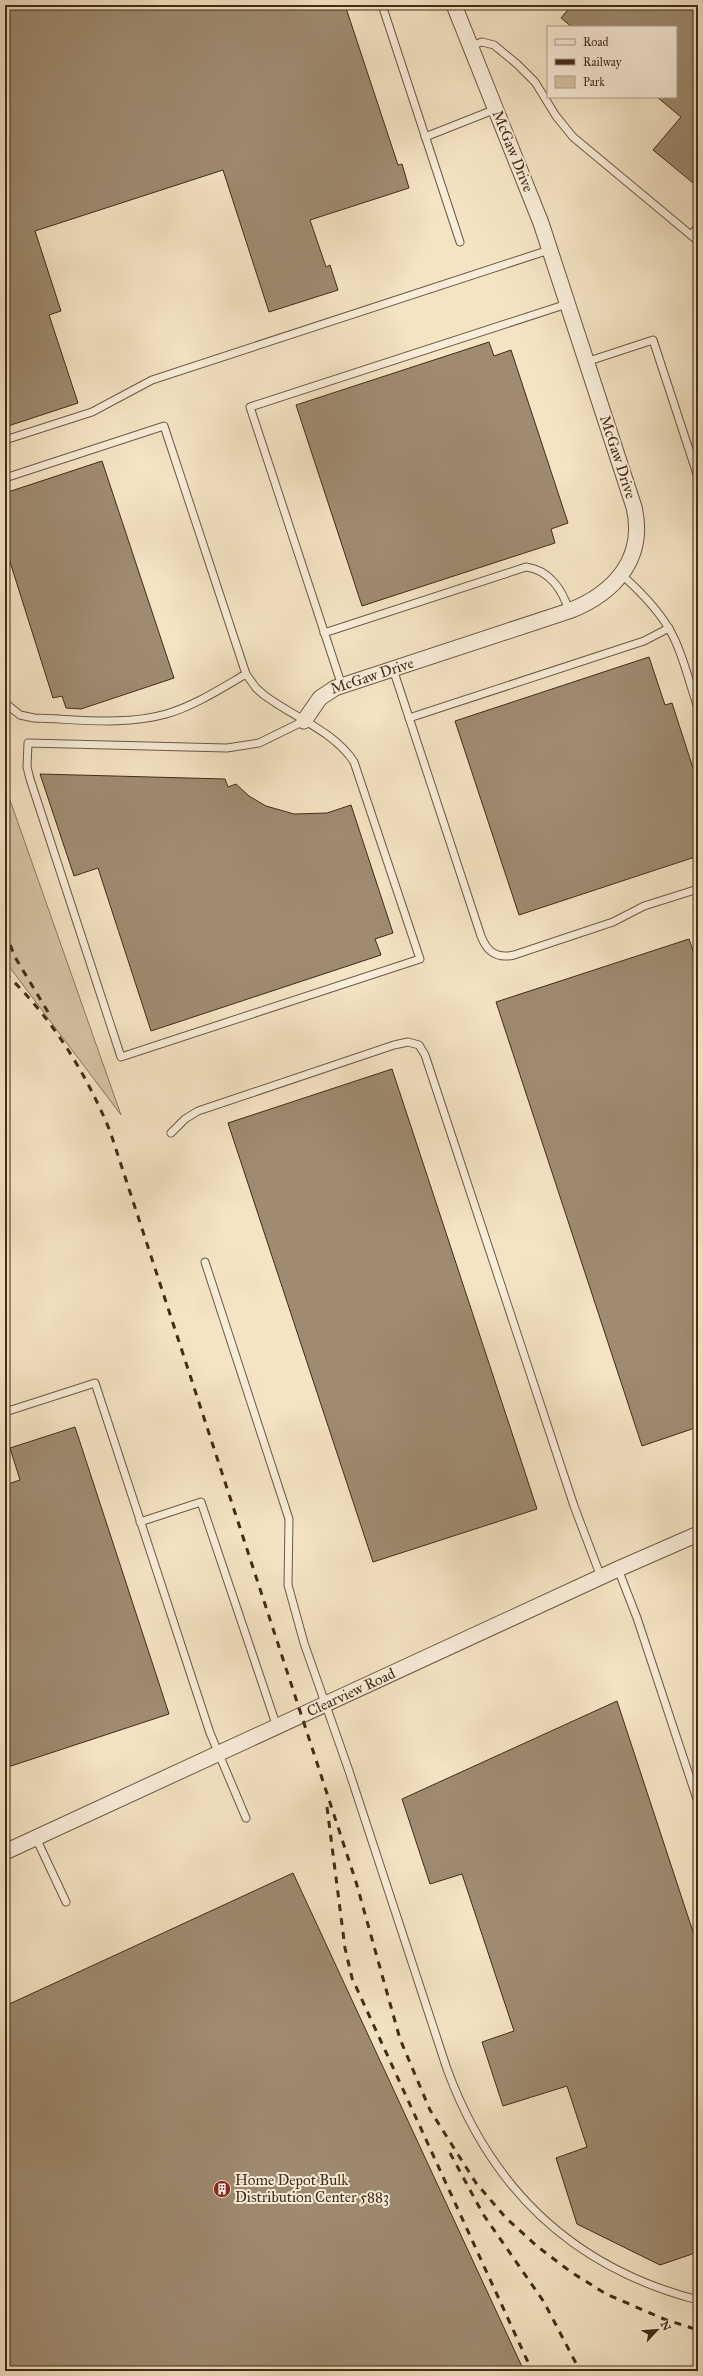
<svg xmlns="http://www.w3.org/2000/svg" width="703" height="2376" font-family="'IM FELL Great Primer',serif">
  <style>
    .green { fill: #d6c5a7; stroke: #8c785f }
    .building { fill: #9e8b71; stroke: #412b17 }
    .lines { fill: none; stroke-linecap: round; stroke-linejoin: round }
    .lane-casing { stroke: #6e5942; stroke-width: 9 }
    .street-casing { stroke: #6e5942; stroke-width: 17 }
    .lane { stroke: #f8edd9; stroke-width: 7 }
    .street { stroke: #f8edd9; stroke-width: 15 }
    .rail { stroke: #412b17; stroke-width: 3; stroke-dasharray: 7 7; stroke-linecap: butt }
    .labels { text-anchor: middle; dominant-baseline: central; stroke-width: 4; stroke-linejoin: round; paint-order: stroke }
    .street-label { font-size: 15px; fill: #412b17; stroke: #f8edd9 }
    .poi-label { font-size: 15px; fill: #412b17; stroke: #f8edd9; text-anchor: start }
  </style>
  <rect width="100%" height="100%" fill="#f4e4c4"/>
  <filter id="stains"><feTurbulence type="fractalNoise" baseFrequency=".005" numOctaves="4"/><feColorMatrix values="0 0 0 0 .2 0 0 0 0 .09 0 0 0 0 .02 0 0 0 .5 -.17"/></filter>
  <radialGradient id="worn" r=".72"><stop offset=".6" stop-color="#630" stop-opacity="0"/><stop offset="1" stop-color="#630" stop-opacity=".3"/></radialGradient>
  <path class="green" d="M 5,786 L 121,1115 L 5,961 Z"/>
  <g class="building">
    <path d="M 5,5 L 345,5 L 398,165 L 402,164 L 409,188 L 310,220 L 326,267 L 330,265 L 338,290 L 269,312 L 223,170 L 35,231 L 61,311 L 49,315 L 78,403 L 5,427 Z"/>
    <path d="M 572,5 L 698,5 L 698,187 L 653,150 L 681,117 L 657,97 L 676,97 L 676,27 L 572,27 L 561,18 Z"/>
    <path d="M 489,342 L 494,356 L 511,350 L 568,523 L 551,529 L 555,543 L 362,606 L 296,405 Z"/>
    <path d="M 102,461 L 174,678 L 81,709 L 66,708 L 62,696 L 53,698 L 5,546 L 5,493 Z"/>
    <path d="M 649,657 L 665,705 L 672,703 L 693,768 L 698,766 L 698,856 L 519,915 L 455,721 Z"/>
    <path d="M 40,774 L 225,779 L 228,787 L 236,784 L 249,796 L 266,806 L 294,814 L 327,813 L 351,805 L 393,933 L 375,939 L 381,955 L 151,1031 L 98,868 L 74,876 Z"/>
    <path d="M 689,939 L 698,965 L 698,1427 L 642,1446 L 496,1002 Z"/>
    <path d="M 392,1069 L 537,1509 L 373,1562 L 228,1123 Z"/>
    <path d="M 75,1427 L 169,1714 L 5,1768 L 5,1485 L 20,1480 L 10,1448 Z"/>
    <path d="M 617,1701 L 698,1947 L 698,2252 L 660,2265 L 577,2224 L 556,2158 L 587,2147 L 567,2086 L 503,2106 L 482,2042 L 514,2031 L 462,1874 L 430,1884 L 402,1799 Z"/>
    <path d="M 293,1873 L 524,2371 L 5,2371 L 5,2006 Z"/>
  </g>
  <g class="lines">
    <defs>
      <g id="lane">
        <path d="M 382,5 L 460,242"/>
        <path d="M 470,46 L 482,42 L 494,45 L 517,64 L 535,82 L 556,116 L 573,137 L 698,241"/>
        <path d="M 425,137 L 496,109"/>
        <path d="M 691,235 L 698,227"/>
        <path d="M 586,362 L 653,340 L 698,477"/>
        <path d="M 5,440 L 92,412 L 152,380 L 549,250"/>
        <path d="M 5,478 L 164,426 L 246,674 L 256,688 L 264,695 C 293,717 334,731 354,762 L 420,959 L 121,1057 L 30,779 L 27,767 L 28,743 L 227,748 L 259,743 L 304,721"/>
        <path d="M 622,575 C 641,592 661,612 673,636 C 684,658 690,685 698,708"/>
        <path d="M 324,633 L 526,567 C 550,570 563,591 569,611"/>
        <path d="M 393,669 L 481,936 C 487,952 497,959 514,955 L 613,922 L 644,906 L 698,889"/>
        <path d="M 342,686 L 250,407 L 567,304"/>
        <path d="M 5,703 L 20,715 L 34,718 C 77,719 124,726 166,714 C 194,706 220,689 246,674"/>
        <path d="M 409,718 L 644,641 L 669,628"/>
        <path d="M 171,1133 L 185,1119 L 198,1111 L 394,1045 L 408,1042 L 419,1045 L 425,1055 L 574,1506 L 601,1577"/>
        <path d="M 205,1262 L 289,1519 L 288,1585 L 304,1643 L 349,1771 L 447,2069 C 491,2189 574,2268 698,2300"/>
        <path d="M 5,1412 L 95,1383 L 210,1733 L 246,1818"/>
        <path d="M 140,1522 L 201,1502 L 277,1727"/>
        <path d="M 618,1569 L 637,1618 L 698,1802"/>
        <path d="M 36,1838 L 66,1902"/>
      </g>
      <g id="street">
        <path id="s1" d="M 304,721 L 320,698 L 335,688 L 569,611 C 615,593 646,558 634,507 L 541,223 L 454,5"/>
        <path id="s2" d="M 5,1852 L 618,1569 L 698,1534"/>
      </g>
    </defs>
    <use href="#lane" class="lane-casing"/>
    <use href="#street" class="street-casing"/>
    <use href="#lane" class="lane"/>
    <use href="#street" class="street"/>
    <g class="rail">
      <path d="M 5,932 L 15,957 L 48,1012"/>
      <path d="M 5,973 C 52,1018 85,1071 110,1131 L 356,1882 L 400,2039 L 430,2110 L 476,2183 L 506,2218 L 538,2247 L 571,2272 L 606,2294 L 664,2319 L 698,2330"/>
      <path d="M 327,1807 L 345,1948 L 352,1978 L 532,2371"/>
      <path d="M 450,2153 L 483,2214 L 544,2302 L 580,2371"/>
    </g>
  </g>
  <defs>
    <symbol id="building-disc" viewBox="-11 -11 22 22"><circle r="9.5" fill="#8f2418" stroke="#f8edd9"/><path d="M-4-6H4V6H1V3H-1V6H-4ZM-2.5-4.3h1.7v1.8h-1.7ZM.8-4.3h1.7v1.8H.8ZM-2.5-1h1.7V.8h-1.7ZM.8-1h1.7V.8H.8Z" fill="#fff"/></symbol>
  </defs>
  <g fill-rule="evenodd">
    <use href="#building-disc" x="212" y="2179" width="20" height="20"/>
  </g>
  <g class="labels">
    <g class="street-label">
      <text transform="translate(513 151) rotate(68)">McGaw Drive</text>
      <text transform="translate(618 457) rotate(72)">McGaw Drive</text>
      <text stroke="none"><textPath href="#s1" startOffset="85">McGaw Drive</textPath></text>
      <text stroke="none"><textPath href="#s2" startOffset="381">Clearview Road</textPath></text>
    </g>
    <g class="poi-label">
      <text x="235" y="2180">Home Depot Bulk<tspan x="235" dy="17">Distribution Center 5883</tspan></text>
    </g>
  </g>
  <rect width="703" height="2376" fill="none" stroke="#f4e4c4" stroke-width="20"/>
  <rect x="6" y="6" width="691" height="2364" fill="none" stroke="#412b17" stroke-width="2"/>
  <rect x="10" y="10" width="683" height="2356" fill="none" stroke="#412b17"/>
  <rect x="547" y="26" width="130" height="72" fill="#f8edd9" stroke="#af9f8b"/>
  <rect x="555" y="39" width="20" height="6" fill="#f8edd9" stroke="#af9f8b"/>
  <text x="583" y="46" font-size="12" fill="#412b17">Road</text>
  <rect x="555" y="59" width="20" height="6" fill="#412b17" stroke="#af9f8b"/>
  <text x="583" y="66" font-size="12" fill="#412b17">Railway</text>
  <rect x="555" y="76" width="20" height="12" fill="#d6c5a7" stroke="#af9f8b"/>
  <text x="583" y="86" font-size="12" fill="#412b17">Park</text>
  <g transform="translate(657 2330) rotate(64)" stroke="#f8edd9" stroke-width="3" paint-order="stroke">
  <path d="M0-3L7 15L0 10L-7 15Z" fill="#412b17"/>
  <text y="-6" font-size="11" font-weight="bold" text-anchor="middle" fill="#412b17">N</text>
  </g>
  <rect width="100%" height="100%" filter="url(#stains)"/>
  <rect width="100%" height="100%" fill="url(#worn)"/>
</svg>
